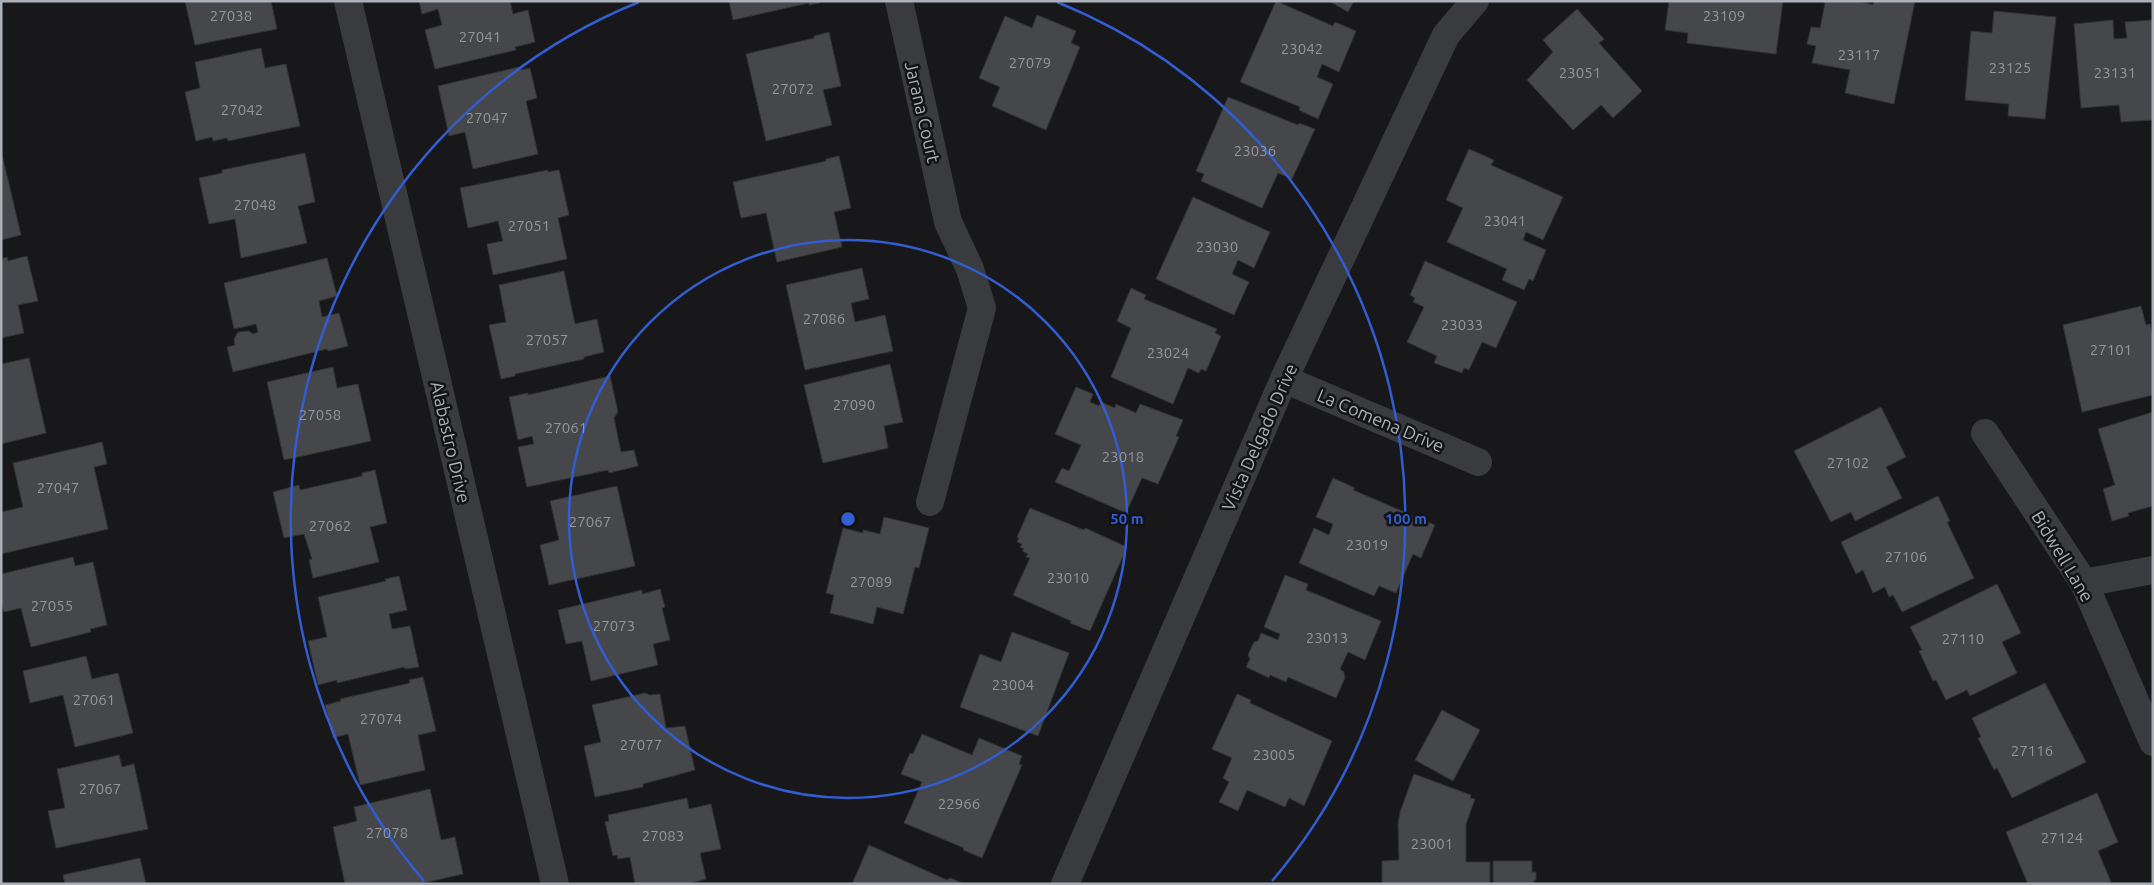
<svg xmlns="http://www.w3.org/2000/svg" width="2154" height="885" font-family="Ubuntu,sans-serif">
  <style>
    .building { fill: #45474a; stroke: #333336 }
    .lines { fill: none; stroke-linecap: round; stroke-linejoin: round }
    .minor { stroke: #3a3b3f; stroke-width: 28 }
    .ring { fill: none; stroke: #325dd3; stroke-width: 2.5 }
    .labels { text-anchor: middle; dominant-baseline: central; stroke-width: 5; stroke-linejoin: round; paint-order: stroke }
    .number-label { font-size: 15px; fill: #92969d }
    .street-label { font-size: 18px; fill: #acb1b9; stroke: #131315 }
    .centre { fill: #325dd3; stroke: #131315; stroke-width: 2.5 }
    .ring-label { font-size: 15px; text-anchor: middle; font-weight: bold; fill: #325dd3; stroke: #131315; stroke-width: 5; stroke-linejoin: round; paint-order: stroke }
  </style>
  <rect width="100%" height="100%" fill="#18181a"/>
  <g class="building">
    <path d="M 185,1 L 271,1 L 277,29 L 195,45 Z"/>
    <path d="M 419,1 L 510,1 L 513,14 L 528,10 L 535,42 L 515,47 L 516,50 L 435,69 L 425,30 L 442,25 L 438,9 L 422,14 Z"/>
    <path d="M 729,1 L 819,1 L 820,3 L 809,5 L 809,3 L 733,20 Z"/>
    <path d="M 1276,1 L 1333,26 L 1335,22 L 1356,31 L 1339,72 L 1322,64 L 1317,77 L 1333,84 L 1318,119 L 1299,110 L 1300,107 L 1240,82 Z"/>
    <path d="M 1329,1 L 1354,1 L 1348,12 Z"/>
    <path d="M 1669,1 L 1783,1 L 1776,54 L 1687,43 L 1688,33 L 1665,30 Z"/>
    <path d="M 1823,1 L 1858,1 L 1873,5 L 1874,1 L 1915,1 L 1894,104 L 1845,93 L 1850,70 L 1812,63 L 1816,46 L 1807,44 L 1811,27 L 1820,28 L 1825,3 Z"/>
    <path d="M 1577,9 L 1604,39 L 1599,43 L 1642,91 L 1613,118 L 1601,105 L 1573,130 L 1527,80 L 1553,52 L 1543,40 Z"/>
    <path d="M 1994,11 L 2056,17 L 2045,119 L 2008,116 L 2009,104 L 1965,100 L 1971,31 L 1992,33 Z"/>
    <path d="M 1037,15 L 1076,31 L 1071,43 L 1080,47 L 1046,130 L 992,106 L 1000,87 L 979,78 L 1005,16 L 1032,28 Z"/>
    <path d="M 2113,20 L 2114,39 L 2127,38 L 2125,22 L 2153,20 L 2153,120 L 2121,122 L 2119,105 L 2081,108 L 2074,24 Z"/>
    <path d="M 829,32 L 841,86 L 823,90 L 832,125 L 766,141 L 746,54 L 814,38 L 814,36 Z"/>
    <path d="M 261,48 L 265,68 L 286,64 L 300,126 L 228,141 L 227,138 L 213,141 L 212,137 L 196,141 L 185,92 L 200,88 L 195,62 Z"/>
    <path d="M 519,67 L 520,70 L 530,68 L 537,98 L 526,101 L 538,154 L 473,169 L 465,132 L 449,136 L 438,86 Z"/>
    <path d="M 1228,97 L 1298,125 L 1299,123 L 1315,129 L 1292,179 L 1278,173 L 1262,208 L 1201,181 L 1204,174 L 1196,171 Z"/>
    <path d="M 1469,149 L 1494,160 L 1491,165 L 1563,197 L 1543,240 L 1526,232 L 1523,240 L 1546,250 L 1533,281 L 1529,279 L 1524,290 L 1502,280 L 1507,269 L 1447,242 L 1463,208 L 1446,200 Z"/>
    <path d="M 1,150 L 21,235 L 1,240 Z"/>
    <path d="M 305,153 L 315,202 L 298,206 L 307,243 L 241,258 L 235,219 L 209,224 L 199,178 L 222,173 L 222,170 Z"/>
    <path d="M 839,156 L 851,208 L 834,212 L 842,247 L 777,262 L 766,213 L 741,218 L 733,182 L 826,161 L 826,159 Z"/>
    <path d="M 548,170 L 548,172 L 559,170 L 569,215 L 558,218 L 567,259 L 493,275 L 487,244 L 503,241 L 498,221 L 468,228 L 460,188 Z"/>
    <path d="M 1193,197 L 1270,232 L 1254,268 L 1238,260 L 1232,274 L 1249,282 L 1234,315 L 1156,279 Z"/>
    <path d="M 27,256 L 38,301 L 18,305 L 24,333 L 1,338 L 1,259 L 7,257 L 8,261 Z"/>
    <path d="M 327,258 L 337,296 L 319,301 L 322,317 L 339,313 L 348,346 L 328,351 L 327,349 L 233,372 L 227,347 L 235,345 L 234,339 L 238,332 L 249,331 L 253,334 L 258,332 L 256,324 L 234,329 L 224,283 Z"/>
    <path d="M 1425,261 L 1517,302 L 1496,348 L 1482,342 L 1469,370 L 1464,368 L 1462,373 L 1434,363 L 1437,356 L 1407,342 L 1424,307 L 1413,302 L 1415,298 L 1410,295 Z"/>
    <path d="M 862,268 L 869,299 L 851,303 L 855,322 L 885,315 L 893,351 L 805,370 L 786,285 Z"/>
    <path d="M 564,271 L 575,324 L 597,319 L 604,352 L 584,357 L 584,359 L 515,374 L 515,376 L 501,379 L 489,325 L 506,322 L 499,285 Z"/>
    <path d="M 1131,288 L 1146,295 L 1144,299 L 1217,329 L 1215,333 L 1221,336 L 1206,371 L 1201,369 L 1199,373 L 1188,368 L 1173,404 L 1111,377 L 1131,328 L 1117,321 Z"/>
    <path d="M 2141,306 L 2146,325 L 2150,324 L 2153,337 L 2153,395 L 2082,412 L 2063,325 Z"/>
    <path d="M 29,358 L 46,433 L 1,444 L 1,364 Z"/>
    <path d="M 890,364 L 903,422 L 884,426 L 888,448 L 823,463 L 804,385 Z"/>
    <path d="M 333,367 L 337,388 L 358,384 L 371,441 L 284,460 L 267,382 Z"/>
    <path d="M 610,376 L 618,412 L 614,418 L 621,452 L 634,450 L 638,466 L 609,473 L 608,470 L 527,487 L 518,447 L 534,444 L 532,436 L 518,440 L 509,397 L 528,393 L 528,395 Z"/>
    <path d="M 1076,387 L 1093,394 L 1090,402 L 1099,406 L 1101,402 L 1115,408 L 1116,404 L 1136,413 L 1140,404 L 1183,420 L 1176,436 L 1179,437 L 1158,484 L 1142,478 L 1126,513 L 1055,482 L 1062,468 L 1069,471 L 1081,445 L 1055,434 Z"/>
    <path d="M 1881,407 L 1906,457 L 1886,467 L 1902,498 L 1855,521 L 1851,512 L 1831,522 L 1794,451 Z"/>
    <path d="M 2153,412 L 2153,506 L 2128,513 L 2129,516 L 2112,521 L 2103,489 L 2115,485 L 2098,429 Z"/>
    <path d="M 102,442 L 107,464 L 94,467 L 108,529 L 1,554 L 1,512 L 23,507 L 13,463 Z"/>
    <path d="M 375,470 L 387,523 L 370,527 L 379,562 L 313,578 L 309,560 L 312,559 L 304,534 L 284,538 L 273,492 L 299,485 L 300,490 L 362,476 L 362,473 Z"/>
    <path d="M 1333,478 L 1355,488 L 1353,490 L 1435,525 L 1421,558 L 1413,554 L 1396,593 L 1379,586 L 1374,596 L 1299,563 L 1314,528 L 1329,535 L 1333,524 L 1316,517 Z"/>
    <path d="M 617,486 L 635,566 L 549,585 L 540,545 L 559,540 L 550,501 Z"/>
    <path d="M 1938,496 L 1950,521 L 1947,522 L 1974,578 L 1902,612 L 1893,595 L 1889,597 L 1885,587 L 1873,593 L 1863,570 L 1856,574 L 1841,542 Z"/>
    <path d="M 1030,508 L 1084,530 L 1085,528 L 1127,547 L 1090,631 L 1070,623 L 1071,621 L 1013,595 L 1030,558 L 1026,557 L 1028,554 L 1022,551 L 1024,549 L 1020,547 L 1022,544 L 1017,542 L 1019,538 L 1017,537 Z"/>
    <path d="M 884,517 L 929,528 L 919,568 L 915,567 L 903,614 L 877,607 L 873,624 L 830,613 L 834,595 L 826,593 L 843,528 L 863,533 L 863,530 L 880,534 Z"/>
    <path d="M 73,557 L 75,566 L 93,562 L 107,625 L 90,629 L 91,632 L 31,647 L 21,608 L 4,612 L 1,602 L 1,574 Z"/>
    <path d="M 1285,575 L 1308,584 L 1306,590 L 1381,621 L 1365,660 L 1348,652 L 1340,669 L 1344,672 L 1345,678 L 1336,698 L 1288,677 L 1286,682 L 1270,675 L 1269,678 L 1246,667 L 1250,659 L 1248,655 L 1254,642 L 1258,641 L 1261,633 L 1278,640 L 1280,634 L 1264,627 Z"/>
    <path d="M 399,576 L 407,610 L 389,614 L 392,629 L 410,626 L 419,667 L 405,669 L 404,667 L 337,683 L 337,680 L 318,685 L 308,641 L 327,637 L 318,597 L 386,581 L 385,579 Z"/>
    <path d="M 1997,584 L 2021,633 L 2002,642 L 2017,673 L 1970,696 L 1967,690 L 1946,700 L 1936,680 L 1933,681 L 1919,651 L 1922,650 L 1910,627 Z"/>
    <path d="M 660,589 L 665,607 L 662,608 L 670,640 L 653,644 L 658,665 L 591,681 L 582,641 L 566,644 L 558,610 L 642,590 L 642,594 Z"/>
    <path d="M 1012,632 L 1069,653 L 1038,736 L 960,707 L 980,654 L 1001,662 Z"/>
    <path d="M 86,656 L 92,679 L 118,673 L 133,733 L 75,747 L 63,695 L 30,703 L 23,671 Z"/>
    <path d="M 423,677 L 436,731 L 418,735 L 425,770 L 360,785 L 348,734 L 333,738 L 325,705 L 341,701 L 340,699 L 410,683 L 409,680 Z"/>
    <path d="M 2045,683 L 2086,762 L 2012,798 L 1997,768 L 1994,770 L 1978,738 L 1981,737 L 1972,718 Z"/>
    <path d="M 645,693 L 650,695 L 660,694 L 666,728 L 685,726 L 695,770 L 643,784 L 643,787 L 595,797 L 584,746 L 601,742 L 592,705 Z"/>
    <path d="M 1237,694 L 1251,700 L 1250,703 L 1332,741 L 1304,806 L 1289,798 L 1285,807 L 1247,790 L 1238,811 L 1219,802 L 1229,782 L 1223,778 L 1232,758 L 1212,749 Z"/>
    <path d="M 1442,710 L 1480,730 L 1453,781 L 1415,760 Z"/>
    <path d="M 922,734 L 972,755 L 979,738 L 1022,756 L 1019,764 L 1022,765 L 982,858 L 963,850 L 964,848 L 904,823 L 922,782 L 901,774 L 910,753 L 913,754 Z"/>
    <path d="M 119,755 L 122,767 L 134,764 L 148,829 L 56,848 L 48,811 L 65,808 L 57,769 Z"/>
    <path d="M 1414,774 L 1471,795 L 1470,798 L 1475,799 L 1466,824 L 1466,862 L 1490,862 L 1490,884 L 1382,884 L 1382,861 L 1399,860 L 1398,825 L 1400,812 Z"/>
    <path d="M 430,789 L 441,840 L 455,837 L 463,874 L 419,884 L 345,884 L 333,827 L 357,821 L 354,807 Z"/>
    <path d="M 2097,793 L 2118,842 L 2098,851 L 2111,882 L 2106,884 L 2028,884 L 2006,832 Z"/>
    <path d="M 687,798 L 689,809 L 711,804 L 721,849 L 700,853 L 706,879 L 687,884 L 635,884 L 630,857 L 618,859 L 617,855 L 613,856 L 605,822 L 609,821 L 608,815 Z"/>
    <path d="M 869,845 L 947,880 L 951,878 L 964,884 L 852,884 Z"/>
    <path d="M 140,858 L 146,884 L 65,884 L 63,875 Z"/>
    <path d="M 1493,861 L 1532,861 L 1532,872 L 1536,872 L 1536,880 L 1534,880 L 1534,884 L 1493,884 Z"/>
  </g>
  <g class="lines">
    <g class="minor">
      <path d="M 348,1 L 555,884"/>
      <path d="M 899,1 L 948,222 L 970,269 L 982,308 L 930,502"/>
      <path d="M 1284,379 L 1478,462"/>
      <path d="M 1985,433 L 2084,583 L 2153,742"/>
      <path d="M 2084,583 L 2153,570"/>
      <path d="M 1065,884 L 1284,379 L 1446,35 L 1475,1"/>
    </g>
  </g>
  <g class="ring">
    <circle cx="848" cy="519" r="279"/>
    <path d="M424 881A558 558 0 0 1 639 2M1057 2A558 558 0 0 1 1272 881"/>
  </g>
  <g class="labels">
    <g class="number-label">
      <text x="231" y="15">27038</text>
      <text x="1724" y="15">23109</text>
      <text x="480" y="36">27041</text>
      <text x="1302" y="48">23042</text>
      <text x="1859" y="54">23117</text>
      <text x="1030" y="62">27079</text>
      <text x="2010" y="67">23125</text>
      <text x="1580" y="72">23051</text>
      <text x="2115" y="72">23131</text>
      <text x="793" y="88">27072</text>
      <text x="242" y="109">27042</text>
      <text x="487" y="117">27047</text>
      <text x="1255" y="150">23036</text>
      <text x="255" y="204">27048</text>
      <text x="1505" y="220">23041</text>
      <text x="529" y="225">27051</text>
      <text x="1217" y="246">23030</text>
      <text x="824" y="318">27086</text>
      <text x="1462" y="324">23033</text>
      <text x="547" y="339">27057</text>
      <text x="2111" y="349">27101</text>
      <text x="1168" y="352">23024</text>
      <text x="854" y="404">27090</text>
      <text x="320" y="414">27058</text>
      <text x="566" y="427">27061</text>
      <text x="1123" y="456">23018</text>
      <text x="1848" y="462">27102</text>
      <text x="58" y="487">27047</text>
      <text x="590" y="521">27067</text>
      <text x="330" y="525">27062</text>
      <text x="1367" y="544">23019</text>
      <text x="1906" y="556">27106</text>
      <text x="1068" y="577">23010</text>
      <text x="871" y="581">27089</text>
      <text x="52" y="605">27055</text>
      <text x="614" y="625">27073</text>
      <text x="1327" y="637">23013</text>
      <text x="1963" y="638">27110</text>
      <text x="1013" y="684">23004</text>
      <text x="94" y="699">27061</text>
      <text x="381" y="718">27074</text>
      <text x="641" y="744">27077</text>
      <text x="2032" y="750">27116</text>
      <text x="1274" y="754">23005</text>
      <text x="100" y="788">27067</text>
      <text x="959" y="803">22966</text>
      <text x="387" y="832">27078</text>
      <text x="663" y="835">27083</text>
      <text x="2062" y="837">27124</text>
      <text x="1432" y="843">23001</text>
    </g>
    <g class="street-label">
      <text transform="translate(923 112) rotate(77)">Jarana Court</text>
      <text transform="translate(1381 420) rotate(23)">La Comena Drive</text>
      <text transform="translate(1259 437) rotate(-66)">Vista Delgado Drive</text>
      <text transform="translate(451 442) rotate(77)">Alabastro Drive</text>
      <text transform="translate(2063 556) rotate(59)">Bidwell Lane</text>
    </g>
  </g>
  <circle cx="848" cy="519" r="8" class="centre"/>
  <g class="ring-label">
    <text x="1127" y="524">50 m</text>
    <text x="1406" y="524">100 m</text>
  </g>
  <rect width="2154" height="885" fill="none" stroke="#acb1b9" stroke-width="5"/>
</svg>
